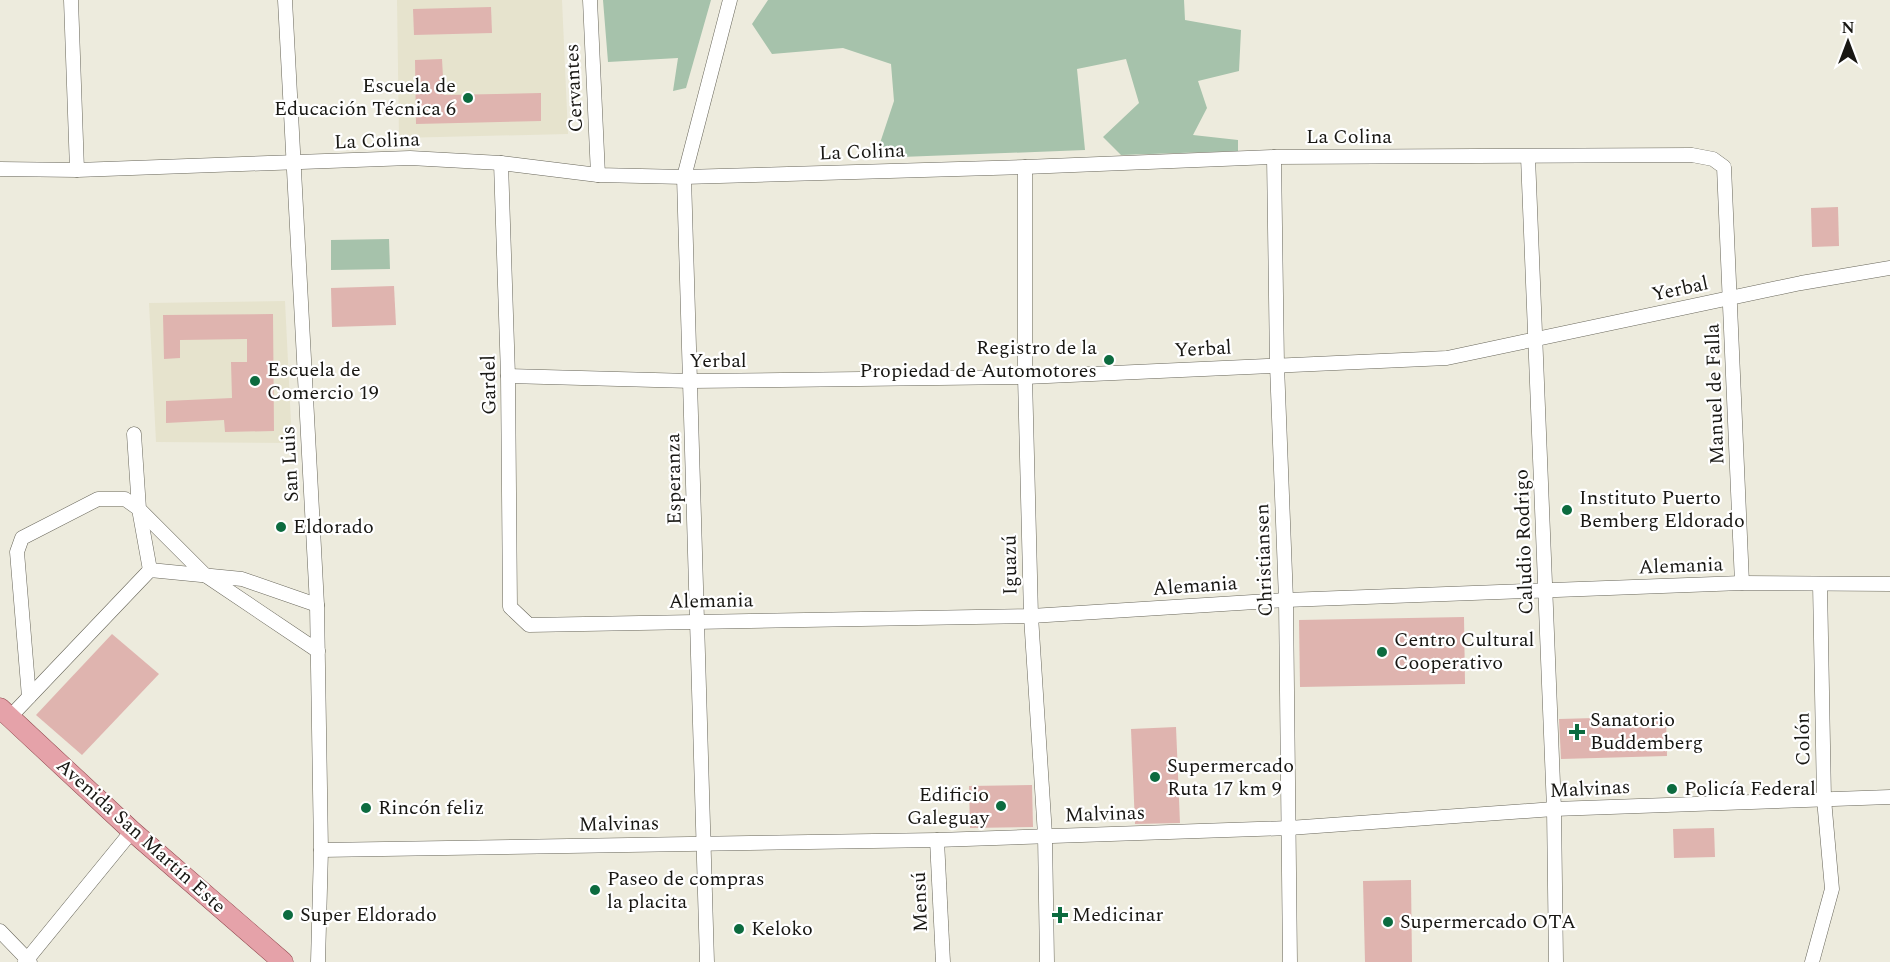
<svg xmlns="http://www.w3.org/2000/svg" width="1890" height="962" font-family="Spectral,serif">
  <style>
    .built { fill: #e6e3cd }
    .green { fill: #a6c2ab }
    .building { fill: #dfb4af }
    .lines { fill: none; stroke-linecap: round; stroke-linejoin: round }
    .street-casing { stroke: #68665a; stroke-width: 15 }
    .primary-casing { stroke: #92494f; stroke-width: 21 }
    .street { stroke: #fff; stroke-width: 14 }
    .primary { stroke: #e5a2a9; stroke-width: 20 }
    .poi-dot { fill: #0c6b3f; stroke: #fff; stroke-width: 2 }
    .labels { text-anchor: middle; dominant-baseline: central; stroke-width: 4.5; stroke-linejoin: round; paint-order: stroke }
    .poi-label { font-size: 20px; fill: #181713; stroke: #fff; text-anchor: start }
    .street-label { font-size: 20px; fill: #181713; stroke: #fff }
  </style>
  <rect width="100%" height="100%" fill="#edebdd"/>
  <g class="built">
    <path d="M 397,0 L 562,0 L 568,134 L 399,138 Z"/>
    <path d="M 285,301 L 292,443 L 156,442 L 149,303 Z"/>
  </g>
  <g class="green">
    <path d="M 603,0 L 711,0 L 686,88 L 673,91 L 678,58 L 608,62 Z"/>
    <path d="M 768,0 L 1184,0 L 1185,20 L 1241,30 L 1239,71 L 1198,81 L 1207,108 L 1193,135 L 1238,140 L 1238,151 L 1121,155 L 1103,137 L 1139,103 L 1126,59 L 1077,69 L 1085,150 L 875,158 L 894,101 L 891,64 L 843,48 L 772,54 L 752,24 Z"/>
    <path d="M 389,239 L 390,269 L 331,270 L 331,240 Z"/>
  </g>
  <g class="building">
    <path d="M 491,7 L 492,33 L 414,35 L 413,9 Z"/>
    <path d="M 442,59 L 444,95 L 541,93 L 541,121 L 416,124 L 415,60 Z"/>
    <path d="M 1838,207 L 1839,246 L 1812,247 L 1811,208 Z"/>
    <path d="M 394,286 L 396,325 L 332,327 L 331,288 Z"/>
    <path d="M 273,314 L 274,431 L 225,432 L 224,420 L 166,423 L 166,401 L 232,398 L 231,362 L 247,362 L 247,339 L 180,340 L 180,358 L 164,359 L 163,315 Z"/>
    <path d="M 1464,617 L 1465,684 L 1300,687 L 1299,620 Z"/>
    <path d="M 112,634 L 159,674 L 82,755 L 36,715 Z"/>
    <path d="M 1666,716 L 1667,756 L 1561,759 L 1559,719 Z"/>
    <path d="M 1176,727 L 1180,823 L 1135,824 L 1131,729 Z"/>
    <path d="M 1032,785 L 1033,827 L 970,828 L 969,786 Z"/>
    <path d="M 1714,828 L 1715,857 L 1674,858 L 1673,829 Z"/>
    <path d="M 1411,880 L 1412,962 L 1365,962 L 1363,881 Z"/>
  </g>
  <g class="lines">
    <defs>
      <g id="street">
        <path d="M 71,0 L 77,170"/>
        <path d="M 285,0 L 317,605 L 321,850 L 318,962"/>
        <path d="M 590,0 L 598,175"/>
        <path d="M 1274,157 L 1277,365 L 1286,600 L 1290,962"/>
        <path d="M 1528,157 L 1554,809 L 1556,962"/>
        <path d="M 501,163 L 508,376 L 510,607 L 529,625 L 1031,616 L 1286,600 L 1742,583 L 1890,584"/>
        <path d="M 1025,167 L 1025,377 L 1031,616 L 1045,835 L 1047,962"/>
        <path d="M 0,169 L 77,170 L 410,158 L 501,163 L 598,175 L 684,177 L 1025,167 L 1274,157 L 1692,155 L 1713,159 L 1724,167 L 1742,583"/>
        <path d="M 508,376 L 691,381 L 1025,377 L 1447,358 L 1801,283 L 1890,268"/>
        <path d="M 134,434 L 139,509 L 205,575 L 318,651"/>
        <path d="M 29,697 L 17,552 L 22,538 L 98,499 L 125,499 L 139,509 L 150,570"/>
        <path d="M 10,717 L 150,570 L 242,579 L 317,605"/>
        <path d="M 937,840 L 943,962"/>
        <path d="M 321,850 L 937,840 L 1289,828 L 1554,809 L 1890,797"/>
        <path d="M 0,931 L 30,962"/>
        <path d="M 25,962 L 132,831"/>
        <path d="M 707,962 L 684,177 L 730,0"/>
        <path d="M 1812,962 L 1832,889 L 1824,799 L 1820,584"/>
      </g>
      <path id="primary" d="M 0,708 L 132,831 L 283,962"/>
    </defs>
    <use href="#street" class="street-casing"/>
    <use href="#primary" class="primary-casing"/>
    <use href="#street" class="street"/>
    <use href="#primary" class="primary"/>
  </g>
  <g class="poi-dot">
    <circle cx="468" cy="98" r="6"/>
    <circle cx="1109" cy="360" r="6"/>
    <circle cx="255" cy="381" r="6"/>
    <circle cx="1567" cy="510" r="6"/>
    <circle cx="281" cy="527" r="6"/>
    <circle cx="1382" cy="652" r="6"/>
    <path d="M1574 723h6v6h6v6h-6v6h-6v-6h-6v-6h6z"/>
    <circle cx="1155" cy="777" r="6"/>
    <circle cx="1672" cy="789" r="6"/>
    <circle cx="1001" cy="806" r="6"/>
    <circle cx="366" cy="808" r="6"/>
    <circle cx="595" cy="890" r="6"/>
    <circle cx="288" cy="915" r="6"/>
    <path d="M1057 906h6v6h6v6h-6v6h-6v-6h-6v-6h6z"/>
    <circle cx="1388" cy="922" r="6"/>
    <circle cx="739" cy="929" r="6"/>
  </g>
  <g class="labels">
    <g class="poi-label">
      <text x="456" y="86" text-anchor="end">Escuela de<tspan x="456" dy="23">Educación Técnica 6</tspan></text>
      <text x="1097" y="348" text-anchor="end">Registro de la<tspan x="1097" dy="23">Propiedad de Automotores</tspan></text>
      <text x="267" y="370">Escuela de<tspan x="267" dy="23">Comercio 19</tspan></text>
      <text x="1579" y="498">Instituto Puerto<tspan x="1579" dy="23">Bemberg Eldorado</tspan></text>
      <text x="293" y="527">Eldorado</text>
      <text x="1394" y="640">Centro Cultural<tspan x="1394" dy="23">Cooperativo</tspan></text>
      <text x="1590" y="720">Sanatorio<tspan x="1590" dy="23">Buddemberg</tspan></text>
      <text x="1167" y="766">Supermercado<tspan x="1167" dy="23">Ruta 17 km 9</tspan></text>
      <text x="1684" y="789">Policía Federal</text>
      <text x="989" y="795" text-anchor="end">Edificio<tspan x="989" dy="23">Galeguay</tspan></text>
      <text x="378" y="808">Rincón feliz</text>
      <text x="607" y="879">Paseo de compras<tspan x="607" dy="23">la placita</tspan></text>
      <text x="300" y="915">Super Eldorado</text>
      <text x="1072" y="915">Medicinar</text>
      <text x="1400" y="922">Supermercado OTA</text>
      <text x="751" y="929">Keloko</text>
    </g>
    <g class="street-label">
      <text transform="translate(574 88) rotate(-93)">Cervantes</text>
      <text x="1349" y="137">La Colina</text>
      <text transform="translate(377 141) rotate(-2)">La Colina</text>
      <text transform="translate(862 152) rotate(-2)">La Colina</text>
      <text transform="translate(1680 289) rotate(-12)">Yerbal</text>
      <text transform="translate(1203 349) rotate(-3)">Yerbal</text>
      <text x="718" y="361">Yerbal</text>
      <text transform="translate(489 385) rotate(-91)">Gardel</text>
      <text transform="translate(1715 394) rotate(-92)">Manuel de Falla</text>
      <text transform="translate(290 464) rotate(-93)">San Luis</text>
      <text transform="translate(674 479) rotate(-91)">Esperanza</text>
      <text transform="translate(1524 542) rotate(-92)">Caludio Rodrigo</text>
      <text transform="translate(1264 560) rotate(-92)">Christiansen</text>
      <text transform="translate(1010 565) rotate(-91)">Iguazú</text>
      <text transform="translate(1681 566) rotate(-2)">Alemania</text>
      <text transform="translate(1195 586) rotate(-4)">Alemania</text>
      <text transform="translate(711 601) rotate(-1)">Alemania</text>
      <text transform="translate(1803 739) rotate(-91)">Colón</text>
      <text transform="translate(1590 789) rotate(-3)">Malvinas</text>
      <text transform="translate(1105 814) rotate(-2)">Malvinas</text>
      <text transform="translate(619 824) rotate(-1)">Malvinas</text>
      <text transform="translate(141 836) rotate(42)">Avenida San Martín Este</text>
      <text transform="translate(920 902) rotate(-92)">Mensú</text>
    </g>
  </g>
  <g transform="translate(1848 42)" stroke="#ffffff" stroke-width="4.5" paint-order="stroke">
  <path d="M0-4.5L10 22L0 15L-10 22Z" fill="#181713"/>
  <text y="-9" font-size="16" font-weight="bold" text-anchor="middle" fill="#181713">N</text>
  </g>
</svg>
